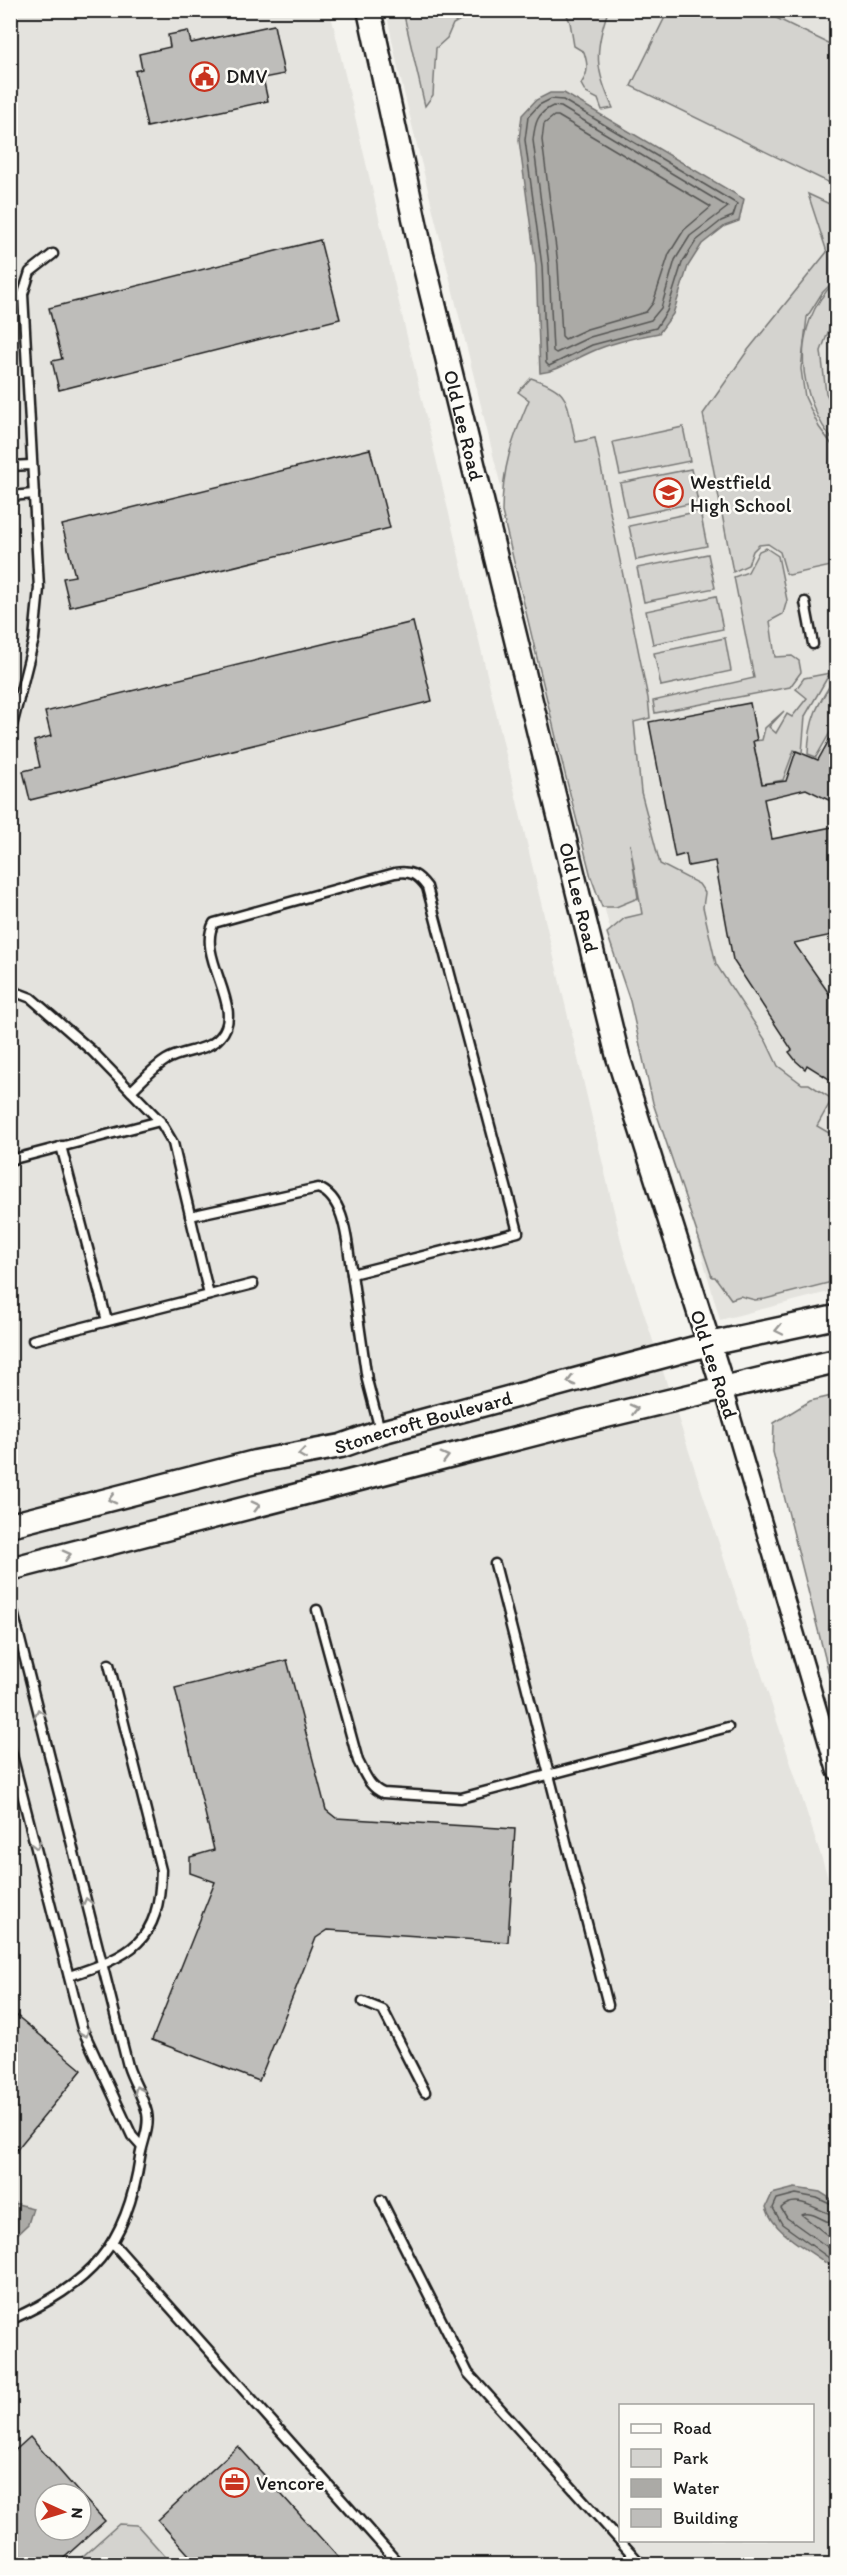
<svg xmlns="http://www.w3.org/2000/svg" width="847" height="2575" font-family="Itim,sans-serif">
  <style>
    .built { fill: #e4e3de; fill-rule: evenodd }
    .green { fill: #d4d3cf; stroke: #787876; stroke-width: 1.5 }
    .water { fill: #abaaa6; stroke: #72716f; stroke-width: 1.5 }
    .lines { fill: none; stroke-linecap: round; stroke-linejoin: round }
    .shore { stroke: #555553; stroke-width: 1.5 }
    .building { fill: #bebdba; stroke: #1c1c1c; stroke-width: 1.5 }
    .lane-casing { stroke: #1c1c1c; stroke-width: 13 }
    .street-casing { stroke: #1c1c1c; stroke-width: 21 }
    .secondary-casing { stroke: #1c1c1c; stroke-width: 27 }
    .lane { stroke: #fdfcf7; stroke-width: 8 }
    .street { stroke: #fdfcf7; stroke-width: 16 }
    .secondary { stroke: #fdfcf7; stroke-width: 22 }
    .oneway { stroke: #989794 }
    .labels { text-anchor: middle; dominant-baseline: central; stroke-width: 5; stroke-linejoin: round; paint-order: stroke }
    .poi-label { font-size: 20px; fill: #1c1c1c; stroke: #fdfcf7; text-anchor: start }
    .street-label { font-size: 20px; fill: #1c1c1c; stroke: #fdfcf7 }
  </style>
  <rect width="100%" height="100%" fill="#f4f3ee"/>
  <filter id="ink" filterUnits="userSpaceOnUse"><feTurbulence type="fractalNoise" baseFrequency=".0167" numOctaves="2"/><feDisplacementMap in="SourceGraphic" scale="12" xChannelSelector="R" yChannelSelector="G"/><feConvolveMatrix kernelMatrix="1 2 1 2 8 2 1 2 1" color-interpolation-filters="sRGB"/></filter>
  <g filter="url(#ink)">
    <g class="built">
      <path d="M 11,11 L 330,11 L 623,1249 L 836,1902 L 836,2564 L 11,2564 ZM 620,2406 L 812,2406 L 812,2540 L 620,2540 ZM 45,2494 L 81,2494 L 81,2530 L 45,2530 Z"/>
      <path d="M 386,11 L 836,11 L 836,1290 L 720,1320 L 607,918 L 398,68 Z"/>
    </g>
    <g class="green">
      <path d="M 403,11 L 477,11 L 453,24 L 447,38 L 436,48 L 433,95 L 425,106 Z"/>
      <path d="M 565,11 L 608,11 C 594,51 595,70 613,108 L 602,110 L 598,99 L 586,93 L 581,84 C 589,72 588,65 584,52 L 574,46 L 570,22 Z"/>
      <path d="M 668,11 L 762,11 L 836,47 L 836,186 L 631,86 Z"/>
      <path d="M 808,194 L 836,207 L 836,279 L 822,293 L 807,317 L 801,369 L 805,397 L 819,427 L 836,450 L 836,565 L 789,575 L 786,573 L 780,552 L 768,544 L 759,545 L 753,551 L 748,565 L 733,572 L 703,414 L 748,350 L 827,252 Z"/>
      <path d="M 836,281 L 836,311 L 821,351 L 826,393 L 836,412 L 836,444 C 797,398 788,326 836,281 Z"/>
      <path d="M 531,378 C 574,392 565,402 576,442 L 595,438 L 648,698 L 650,718 L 634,722 L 641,792 L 660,864 L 699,884 L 705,893 L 703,907 L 716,964 L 766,1041 L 778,1066 L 802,1084 L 809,1084 L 832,1099 L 817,1126 L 836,1137 L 836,1281 L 765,1299 L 755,1300 L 740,1296 L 731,1299 L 715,1277 L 712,1277 L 653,1103 L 630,1001 L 607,933 L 625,918 L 642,914 L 630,844 L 638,898 L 616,907 L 602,907 L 591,877 L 559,750 L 502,512 C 502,468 512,440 529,400 L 518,392 Z"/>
      <path d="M 683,427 L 690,461 L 620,475 L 613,442 Z"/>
      <path d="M 691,469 L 698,502 L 627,517 L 620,483 Z"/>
      <path d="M 700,511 L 707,546 L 636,560 L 629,526 Z"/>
      <path d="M 766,548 L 778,556 L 787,600 L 783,614 L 770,621 L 775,657 L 792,656 L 799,661 L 801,672 L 790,687 L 655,713 L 653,701 L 754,678 L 734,577 L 748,572 L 759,551 Z"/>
      <path d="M 708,554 L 715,588 L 644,602 L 637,568 Z"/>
      <path d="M 716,596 L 723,629 L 653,644 L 646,611 Z"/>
      <path d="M 725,638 L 731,671 L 661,686 L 654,653 Z"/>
      <path d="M 830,673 L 805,716 L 802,753 L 794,750 L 783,780 L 762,784 L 753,741 L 762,740 L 765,728 L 784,711 L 769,727 L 776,733 L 787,714 L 792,717 L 807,698 L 796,689 L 804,678 Z"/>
      <path d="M 836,676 L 836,722 L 816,757 L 808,754 C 809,719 817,705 836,676 Z"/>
      <path d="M 836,1395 L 836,1701 L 773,1452 L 774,1423 L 810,1401 Z"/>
      <path d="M 119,2524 L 137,2525 L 172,2564 L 74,2564 Z"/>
    </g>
    <g class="water">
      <path d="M 550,93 L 564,93 L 744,199 L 739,221 L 725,226 L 702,244 L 688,266 L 673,314 L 659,333 C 636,337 613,342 591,352 C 574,359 559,371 540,373 L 536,266 L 519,140 L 522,115 L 536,100 Z"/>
      <path d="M 795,2188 L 820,2192 L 836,2202 L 836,2271 C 814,2251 775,2237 766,2207 L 772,2194 Z"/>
      <path d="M 10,2202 L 33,2208 L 28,2224 L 11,2240 Z"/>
    </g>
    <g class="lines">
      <g class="shore">
        <path d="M 551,99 L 563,100 L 737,204 L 733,216 L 721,221 L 696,241 L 682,263 L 667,311 L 656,328 L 592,345 L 549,366 L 546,363 L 542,266 L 525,140 L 528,117 L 539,105 Z"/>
        <path d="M 553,106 L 561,107 L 728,207 L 690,236 L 675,260 L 661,308 L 651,320 L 590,337 L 556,353 L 553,351 L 549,265 L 533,140 C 535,123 537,113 553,106 Z"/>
        <path d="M 554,116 L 558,116 L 711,207 L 684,230 L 669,254 L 653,303 L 646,312 L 587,329 L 565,339 L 562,336 L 558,264 L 542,140 L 544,124 Z"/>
        <path d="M 836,2207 L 817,2198 L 796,2194 L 777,2199 L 773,2208 L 782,2224 L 836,2263"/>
        <path d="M 836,2215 C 818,2213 799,2192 781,2208 L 787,2218 L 836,2253"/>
        <path d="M 836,2224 C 824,2223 813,2210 802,2215 L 836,2242"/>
      </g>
    </g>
    <g class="building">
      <path d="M 274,25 L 284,74 L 263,78 L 268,101 L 147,127 L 135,71 L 142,69 L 139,54 L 170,47 L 168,35 L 188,31 L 191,43 Z"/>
      <path d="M 320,240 L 340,319 L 59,390 L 52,361 L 62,359 L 49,308 Z"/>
      <path d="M 370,449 L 390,528 L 70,607 L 63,578 L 75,576 L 62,525 Z"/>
      <path d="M 413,622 L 432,701 L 30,800 L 23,771 L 40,767 L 34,741 L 51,736 L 45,712 Z"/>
      <path d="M 750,703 L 757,740 L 753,741 L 762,784 L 786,781 L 796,751 L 818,760 L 837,726 L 837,804 L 806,789 L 764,799 L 772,839 L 837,826 L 837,934 L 794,943 L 837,1005 L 837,1084 L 807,1065 L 805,1069 L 796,1061 L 789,1052 L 792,1050 L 733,960 L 715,861 L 688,866 L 686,854 L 675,857 L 649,722 Z"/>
      <path d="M 287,1660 L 326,1810 L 336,1818 L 515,1829 L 508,1942 L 328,1930 L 316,1938 L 259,2081 L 152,2040 L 215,1882 L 190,1873 L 190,1857 L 214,1850 L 175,1688 Z"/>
      <path d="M 10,2010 L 82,2070 L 10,2158 Z"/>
      <path d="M 30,2437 L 80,2494 L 45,2494 L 45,2530 L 81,2530 L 81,2495 L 105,2521 L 56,2565 L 10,2565 L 10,2455 Z"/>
      <path d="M 238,2446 L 345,2565 L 198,2565 L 158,2520 Z"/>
    </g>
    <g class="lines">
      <defs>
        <g id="lane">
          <path d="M 10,466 L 31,465"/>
          <path d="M 10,496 L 34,494"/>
          <path d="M 805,602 L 813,644"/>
          <path d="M 10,734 L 34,639 L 39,588 L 23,294 L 30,272 L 53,254"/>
          <path d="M 10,990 L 31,998 L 92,1051 L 160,1121 L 173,1143 L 209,1295"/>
          <path d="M 131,1091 C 142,1081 153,1068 166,1060 C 182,1050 207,1052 220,1037 C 247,1009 195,956 214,923 L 395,873 C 411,870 418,875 427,887 L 518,1232 L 352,1274 C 347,1248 347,1198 318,1188 L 190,1216"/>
          <path d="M 61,1146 L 107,1321"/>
          <path d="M 10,1160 L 160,1121"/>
          <path d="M 352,1274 L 367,1380 L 380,1430"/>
          <path d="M 33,1340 L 253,1284"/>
          <path d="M 495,1564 L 608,2005"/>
          <path d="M 10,1600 L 128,2066 C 133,2082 143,2096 147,2113 C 150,2128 142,2143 140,2157 C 127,2247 90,2284 10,2320"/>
          <path d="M 317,1610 L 358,1761 C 365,1774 369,1787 383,1793 L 461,1798 L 728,1727"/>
          <path d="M 10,1747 L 82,2028 L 132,2136 L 141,2146"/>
          <path d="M 69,1976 C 131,1956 160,1942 161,1870 L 109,1664"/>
          <path d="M 363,2002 L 383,2010 L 425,2092"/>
          <path d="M 381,2200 L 468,2373 L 641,2564"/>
          <path d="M 112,2242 L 399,2564"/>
        </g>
        <path id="street" d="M 723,1388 L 836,1771"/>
        <g id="secondary">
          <path id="s1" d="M 369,10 L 422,255 L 618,1057 L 723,1388"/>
          <path id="s2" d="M 10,1525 L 255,1462 L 341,1446 L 381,1432 L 709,1344 L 836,1317"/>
          <path d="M 10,1569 L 585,1421 L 836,1361"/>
        </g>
      </defs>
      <use href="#lane" class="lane-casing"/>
      <use href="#street" class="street-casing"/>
      <use href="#secondary" class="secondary-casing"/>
      <use href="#lane" class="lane"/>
      <use href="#street" class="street"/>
      <use href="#secondary" class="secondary"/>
    </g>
    <defs><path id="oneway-chevron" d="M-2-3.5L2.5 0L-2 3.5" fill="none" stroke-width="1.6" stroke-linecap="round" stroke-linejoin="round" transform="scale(1.5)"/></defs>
    <g class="oneway">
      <use href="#oneway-chevron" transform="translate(779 1330) rotate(168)"/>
      <use href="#oneway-chevron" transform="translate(571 1381) rotate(165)"/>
      <use href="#oneway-chevron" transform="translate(634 1409) rotate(-14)"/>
      <use href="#oneway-chevron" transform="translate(302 1454) rotate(172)"/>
      <use href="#oneway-chevron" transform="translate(445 1457) rotate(-15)"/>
      <use href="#oneway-chevron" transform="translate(112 1499) rotate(166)"/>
      <use href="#oneway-chevron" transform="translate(256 1506) rotate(-15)"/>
      <use href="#oneway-chevron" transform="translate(67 1555) rotate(-14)"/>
      <use href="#oneway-chevron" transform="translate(39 1713) rotate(-104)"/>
      <use href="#oneway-chevron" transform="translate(36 1845) rotate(76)"/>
      <use href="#oneway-chevron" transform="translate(87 1902) rotate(-104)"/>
      <use href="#oneway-chevron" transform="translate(85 2033) rotate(67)"/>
      <use href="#oneway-chevron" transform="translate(138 2090) rotate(-114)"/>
    </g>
  </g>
  <defs>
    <symbol id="civic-ring" viewBox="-11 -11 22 22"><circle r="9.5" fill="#fdfcf7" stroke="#c8321e" stroke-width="1.5"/><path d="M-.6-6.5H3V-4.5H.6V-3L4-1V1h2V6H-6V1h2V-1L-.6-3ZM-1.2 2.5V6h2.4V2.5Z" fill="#c8321e"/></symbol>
    <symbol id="school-ring" viewBox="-11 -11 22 22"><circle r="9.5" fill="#fdfcf7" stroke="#c8321e" stroke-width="1.5"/><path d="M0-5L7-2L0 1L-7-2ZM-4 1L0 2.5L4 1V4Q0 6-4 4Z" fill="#c8321e"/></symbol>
    <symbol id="office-ring" viewBox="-11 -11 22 22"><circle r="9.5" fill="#fdfcf7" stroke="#c8321e" stroke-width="1.5"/><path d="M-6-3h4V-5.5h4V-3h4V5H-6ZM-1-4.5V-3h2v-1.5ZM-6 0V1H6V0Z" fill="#c8321e"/></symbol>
  </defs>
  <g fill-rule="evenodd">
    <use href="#civic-ring" x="188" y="60" width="33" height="33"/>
    <use href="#school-ring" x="652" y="476" width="33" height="33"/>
    <use href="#office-ring" x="218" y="2466" width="33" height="33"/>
  </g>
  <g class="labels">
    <g class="poi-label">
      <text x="226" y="76">DMV</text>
      <text x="690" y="482">Westfield<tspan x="690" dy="23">High School</tspan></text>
      <text x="256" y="2483">Vencore</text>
    </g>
    <g class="street-label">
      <text stroke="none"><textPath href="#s1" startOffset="426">Old Lee Road</textPath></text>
      <text stroke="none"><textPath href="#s1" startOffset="912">Old Lee Road</textPath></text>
      <text transform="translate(714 1364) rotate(72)">Old Lee Road</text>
      <text stroke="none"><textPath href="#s2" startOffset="426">Stonecroft Boulevard</textPath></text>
    </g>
  </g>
  <rect width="847" height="2575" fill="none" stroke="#fdfcf7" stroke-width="36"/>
  <rect x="18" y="18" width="811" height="2539" fill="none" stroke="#1c1c1c" stroke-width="2" filter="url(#ink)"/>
  <rect x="619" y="2404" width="195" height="138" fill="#fdfcf7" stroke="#a3a29f" stroke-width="1.5"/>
  <rect x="631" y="2424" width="30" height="9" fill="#fdfcf7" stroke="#a3a29f" stroke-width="1.5"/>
  <text x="673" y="2434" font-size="18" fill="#1c1c1c">Road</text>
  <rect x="631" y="2449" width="30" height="18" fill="#d4d3cf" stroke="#a3a29f" stroke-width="1.5"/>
  <text x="673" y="2464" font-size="18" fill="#1c1c1c">Park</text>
  <rect x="631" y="2479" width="30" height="18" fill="#abaaa6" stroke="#a3a29f" stroke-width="1.5"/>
  <text x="673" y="2494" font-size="18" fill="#1c1c1c">Water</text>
  <rect x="631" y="2509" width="30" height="18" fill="#bebdba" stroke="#a3a29f" stroke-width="1.5"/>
  <text x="673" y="2524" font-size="18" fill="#1c1c1c">Building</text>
  <g transform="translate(63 2512) rotate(94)"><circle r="28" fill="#fdfcf7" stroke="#a3a29f" stroke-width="1.5"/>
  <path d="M0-4.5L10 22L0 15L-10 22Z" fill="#c8321e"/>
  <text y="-9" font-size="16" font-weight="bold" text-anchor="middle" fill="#1c1c1c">N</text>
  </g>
</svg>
